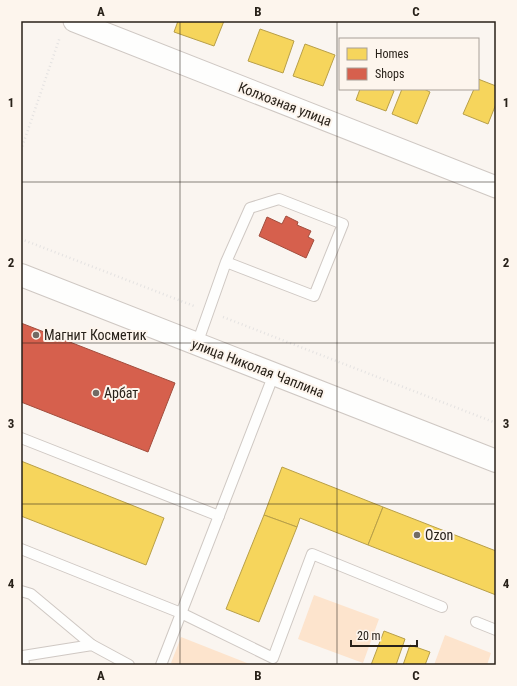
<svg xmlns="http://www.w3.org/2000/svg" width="517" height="686" font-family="'Roboto Condensed',sans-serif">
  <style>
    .green { fill: #fde4cd }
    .homes { fill: #f6d55c; stroke: #b89f48 }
    .shops { fill: #d6604d; stroke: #a24d3d }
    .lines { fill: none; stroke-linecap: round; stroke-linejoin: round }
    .service-casing { stroke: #cfc8c3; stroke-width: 12 }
    .minor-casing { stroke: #cfc8c3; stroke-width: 23 }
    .tertiary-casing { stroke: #cfc8c3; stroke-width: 24 }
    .path { stroke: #e4e2e1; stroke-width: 2.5; stroke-dasharray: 1 3; stroke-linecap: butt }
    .service { stroke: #fefefd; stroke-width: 10 }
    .minor { stroke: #fefefd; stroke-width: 21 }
    .tertiary { stroke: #fefefd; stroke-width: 22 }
    .grid { fill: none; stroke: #282119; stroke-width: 1; stroke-opacity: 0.55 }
    .poi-dot { fill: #726b64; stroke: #fdf5ed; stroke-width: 1.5 }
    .labels { text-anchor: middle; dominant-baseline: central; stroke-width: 4; stroke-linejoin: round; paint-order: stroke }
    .street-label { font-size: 14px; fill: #282119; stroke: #fdf5ed }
    .poi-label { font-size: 14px; fill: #282119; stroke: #fdf5ed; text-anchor: start }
    .neatline { fill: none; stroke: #282119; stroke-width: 1.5 }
    .grid-label { font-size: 13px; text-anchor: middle; font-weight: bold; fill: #282119 }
  </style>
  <rect width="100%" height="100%" fill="#faf5f0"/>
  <g class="green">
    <path d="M 314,595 L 379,619 L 363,663 L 298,639 Z"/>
    <path d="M 445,635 L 491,653 L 487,665 L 434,665 Z"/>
    <path d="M 181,637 L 252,665 L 177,665 L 171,663 Z"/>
  </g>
  <g class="homes">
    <path d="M 178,21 L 224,21 L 214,46 L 174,32 Z"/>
    <path d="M 260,29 L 294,41 L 283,73 L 248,61 Z"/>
    <path d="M 305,44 L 335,55 L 323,86 L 293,76 Z"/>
    <path d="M 478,79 L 496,86 L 496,104 L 488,124 L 463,114 L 474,89 L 478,89 Z"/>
    <path d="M 360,89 L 390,89 L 394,91 L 386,111 L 356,100 Z"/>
    <path d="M 402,89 L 424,89 L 430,92 L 417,124 L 392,114 Z"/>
    <path d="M 21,461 L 164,518 L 146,565 L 21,516 Z"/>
    <path d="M 282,467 L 383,507 L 368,545 L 300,518 L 297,527 L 264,515 Z"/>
    <path d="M 383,507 L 496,551 L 496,595 L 368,545 Z"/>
    <path d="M 264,515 L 297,527 L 259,622 L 226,609 Z"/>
    <path d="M 384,631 L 405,639 L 396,665 L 371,665 Z"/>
    <path d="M 410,645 L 430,652 L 425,665 L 403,665 Z"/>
  </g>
  <g class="shops">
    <path d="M 286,216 L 298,222 L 297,225 L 311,231 L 308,237 L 314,240 L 306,258 L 259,236 L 267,217 L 282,224 Z"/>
    <path d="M 21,323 L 175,383 L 148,452 L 21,402 Z"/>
  </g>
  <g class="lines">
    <defs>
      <g id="service">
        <path d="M 197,344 L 226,262 L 250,208 L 279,199 L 343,224 L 314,296 L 226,262"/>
        <path d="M 21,438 L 219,516"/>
        <path d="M 21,549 L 181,613 L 273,658 L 312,554 L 442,607"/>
        <path d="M 21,591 L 31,594 L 92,645"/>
        <path d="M 476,622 L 496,630"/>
        <path d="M 24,665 L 23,656 L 92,645 L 129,665"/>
        <path d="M 161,665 L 274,374"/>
      </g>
      <path id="minor" d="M 74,21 L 496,187"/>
      <path id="tertiary" d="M 21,275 L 496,461"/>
    </defs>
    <use href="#service" class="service-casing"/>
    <use href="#minor" class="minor-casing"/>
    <use href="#tertiary" class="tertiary-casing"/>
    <g class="path">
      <path d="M 21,150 L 60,37"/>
      <path d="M 21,239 L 194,306"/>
      <path d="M 223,317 L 496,423"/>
    </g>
    <use href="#service" class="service"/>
    <use href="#minor" class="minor"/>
    <use href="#tertiary" class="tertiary"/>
  </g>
  <path class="grid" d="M 180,21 L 180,665M 337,21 L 337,665M 21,182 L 496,182M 21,343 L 496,343M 21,504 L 496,504"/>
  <g class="poi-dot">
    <circle cx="36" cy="335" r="4"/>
    <circle cx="96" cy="393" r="4"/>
    <circle cx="417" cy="535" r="4"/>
  </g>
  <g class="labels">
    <g class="street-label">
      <text transform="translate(285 104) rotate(21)">Колхозная улица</text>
      <text transform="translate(258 368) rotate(21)">улица Николая Чаплина</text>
    </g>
    <g class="poi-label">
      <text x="44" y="335">Магнит Косметик</text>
      <text x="104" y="393">Арбат</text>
      <text x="425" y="535">Ozon</text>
    </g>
  </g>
  <rect width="517" height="686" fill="none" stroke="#fdf5ed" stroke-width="44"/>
  <rect x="339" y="38" width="140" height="52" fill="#fdf5ed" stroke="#a8a098"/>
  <rect x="347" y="48" width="20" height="12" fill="#f6d55c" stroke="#a8a098"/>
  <text x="375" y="58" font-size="12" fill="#282119">Homes</text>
  <rect x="347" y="68" width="20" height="12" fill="#d6604d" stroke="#a8a098"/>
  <text x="375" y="78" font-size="12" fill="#282119">Shops</text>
  <path d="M351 640v6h66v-6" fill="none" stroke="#282119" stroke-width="2"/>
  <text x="357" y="640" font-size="12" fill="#282119" stroke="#fdf5ed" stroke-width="3" paint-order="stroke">20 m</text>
  <rect x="22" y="22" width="473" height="642" class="neatline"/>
  <g class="grid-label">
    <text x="101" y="16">A</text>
    <text x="258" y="16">B</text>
    <text x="416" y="16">C</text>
    <text x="11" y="107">1</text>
    <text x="506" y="107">1</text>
    <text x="11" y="267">2</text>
    <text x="506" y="267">2</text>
    <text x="11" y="428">3</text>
    <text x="506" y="428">3</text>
    <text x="11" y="588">4</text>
    <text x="506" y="588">4</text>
    <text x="101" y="680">A</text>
    <text x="258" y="680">B</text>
    <text x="416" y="680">C</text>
  </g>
</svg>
